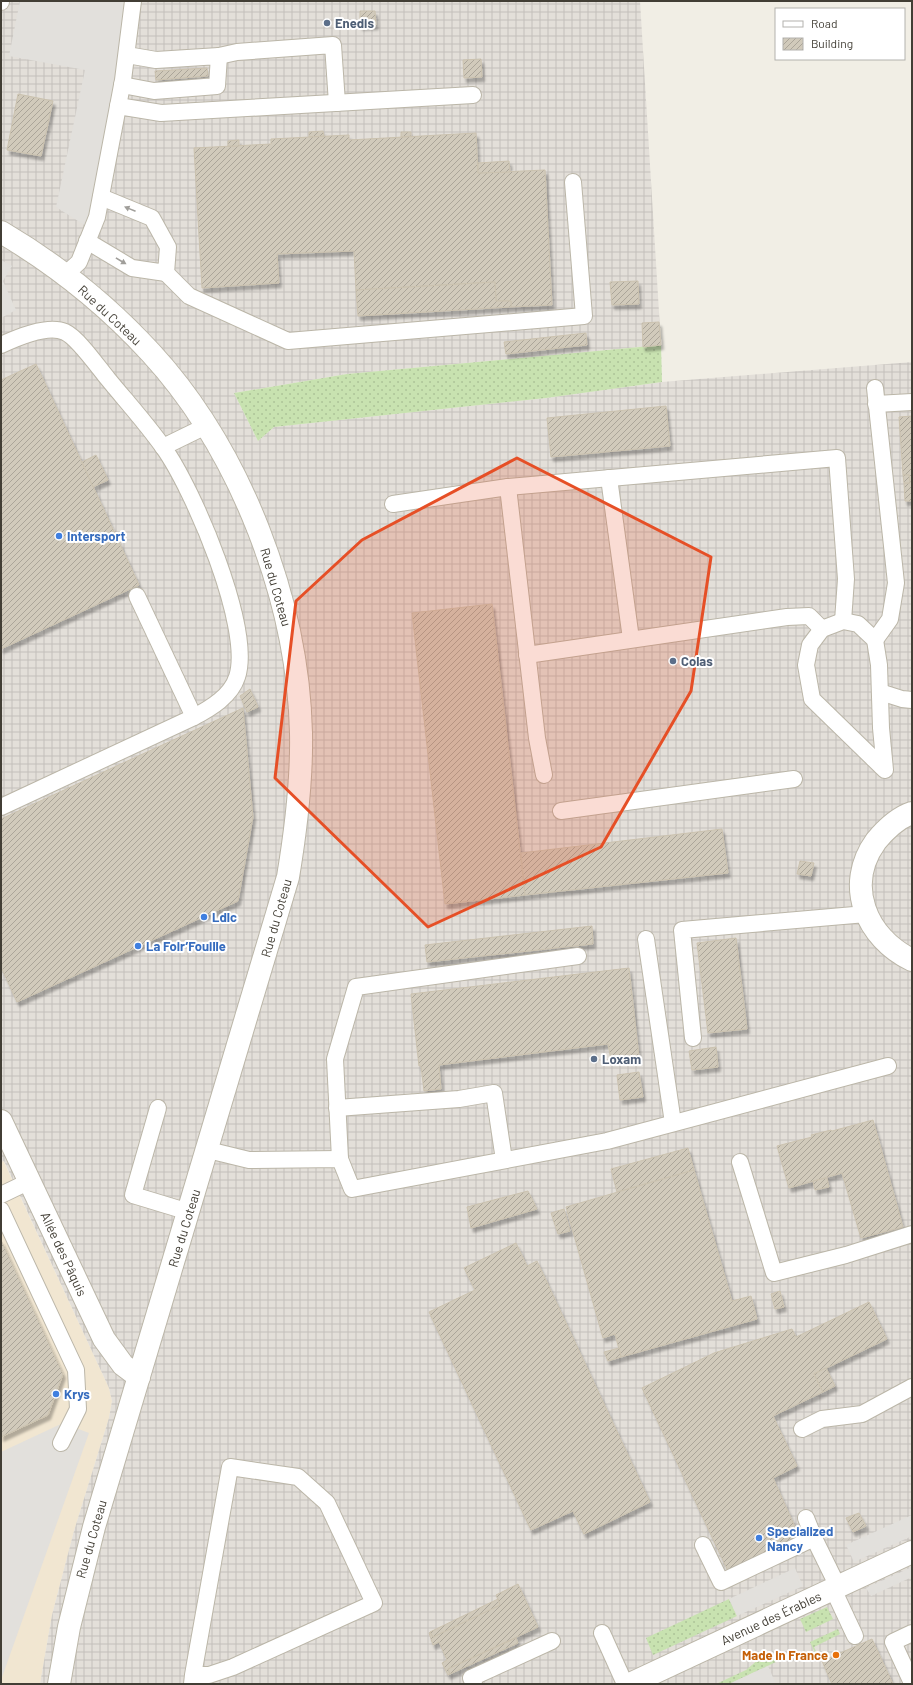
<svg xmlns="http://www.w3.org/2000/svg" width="913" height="1685" font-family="Barlow,sans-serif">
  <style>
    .commercial { fill: #f1e6d1 }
    .industrial { fill: url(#industrial-grid) }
    .grass { fill: url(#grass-dots) }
    .parking { fill: #e2e0dc }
    .building { fill: url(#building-hatch); stroke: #cbc2af; filter: url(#shadow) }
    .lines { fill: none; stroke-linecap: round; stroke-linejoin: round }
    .service-casing { stroke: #bbb6a8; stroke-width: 18 }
    .minor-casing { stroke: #bbb6a8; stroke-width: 24 }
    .tertiary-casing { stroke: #bbb6a8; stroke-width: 24 }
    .service { stroke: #fff; stroke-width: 16 }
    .minor { stroke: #fff; stroke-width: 22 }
    .tertiary { stroke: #fff; stroke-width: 22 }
    .oneway { fill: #a09e9a }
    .marked { fill: #e64f26; fill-opacity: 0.2; stroke: #e64f26; stroke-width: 3; stroke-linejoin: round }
    .service-dot { fill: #5c6f8a; stroke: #fff; stroke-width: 1.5 }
    .shop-dot { fill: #3f7fe0; stroke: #fff; stroke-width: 1.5 }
    .food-dot { fill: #e8710a; stroke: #fff; stroke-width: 1.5 }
    .labels { text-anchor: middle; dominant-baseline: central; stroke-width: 4; stroke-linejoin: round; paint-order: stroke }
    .service-label { font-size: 13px; font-weight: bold; fill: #4e5e75; stroke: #fff; text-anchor: start }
    .street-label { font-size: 13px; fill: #423e35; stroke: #fff }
    .shop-label { font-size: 13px; font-weight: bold; fill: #366cbe; stroke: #fff; text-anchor: start }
    .food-label { font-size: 13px; font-weight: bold; fill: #c56008; stroke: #fff; text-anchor: end }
  </style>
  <defs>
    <pattern id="industrial-grid" width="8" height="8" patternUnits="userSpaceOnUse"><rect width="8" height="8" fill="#e3dfd9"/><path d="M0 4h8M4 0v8" fill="none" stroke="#c4c0bb"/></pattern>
    <pattern id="grass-dots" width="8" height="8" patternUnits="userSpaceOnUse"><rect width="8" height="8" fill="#c8e2b0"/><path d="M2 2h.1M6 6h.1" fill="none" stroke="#adc398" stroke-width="1.8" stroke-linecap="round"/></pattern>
    <pattern id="building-hatch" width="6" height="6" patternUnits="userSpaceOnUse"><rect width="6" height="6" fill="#d1cabb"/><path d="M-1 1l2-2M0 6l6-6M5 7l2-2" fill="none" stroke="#aba599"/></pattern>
    <filter id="shadow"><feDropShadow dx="2.5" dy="4.5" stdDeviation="1" flood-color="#0004"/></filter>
  </defs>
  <rect width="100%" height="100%" fill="#f1eee5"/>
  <path class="commercial" d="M 3,1160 L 109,1388 L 112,1401 L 109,1418 L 74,1531 L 52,1615 L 40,1684 L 1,1684 L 1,1162 Z"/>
  <path class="industrial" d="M 1,1 L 640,1 L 661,345 L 347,374 L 234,393 L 258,441 L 274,427 L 546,398 L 662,382 L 912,362 L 912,1684 L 40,1684 L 52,1615 L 74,1531 L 109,1418 L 112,1401 L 109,1388 L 4,1161 L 1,1162 Z"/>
  <g class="grass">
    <path d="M 661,345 L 662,382 L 546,398 L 274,427 L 258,441 L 234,393 L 347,374 Z"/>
    <path d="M 729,1599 L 737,1616 L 653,1655 L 646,1638 Z"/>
    <path d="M 827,1607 L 833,1619 L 806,1632 L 800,1619 Z"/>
    <path d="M 838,1629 L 840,1634 L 814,1647 L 818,1655 L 816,1655 L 810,1642 Z"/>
    <path d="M 771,1654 L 776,1662 L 729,1684 L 716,1684 L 746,1670 L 759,1659 Z"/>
  </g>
  <g class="parking">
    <path d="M 20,1 L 133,1 L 92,230 L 56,207 L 85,70 L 9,56 Z"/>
    <path d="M 1,260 L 12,266 L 3,281 L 16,310 L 1,318 Z"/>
    <path d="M 63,1423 L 89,1433 L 1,1680 L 1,1452 Z"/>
    <path d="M 912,1515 L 912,1536 L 854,1562 L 846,1545 Z"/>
    <path d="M 912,1567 L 912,1577 L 871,1596 L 866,1588 Z"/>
    <path d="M 795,1568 L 803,1586 L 737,1616 L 729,1599 Z"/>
    <path d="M 768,1666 L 776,1684 L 729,1684 Z"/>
  </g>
  <g class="building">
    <path d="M 360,11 L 375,11 L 376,25 L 360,26 Z"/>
    <path d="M 481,59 L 482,77 L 464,78 L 463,60 Z"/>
    <path d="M 207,68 L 208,76 L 156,80 L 155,71 Z"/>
    <path d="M 18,94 L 53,101 L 41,156 L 7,150 Z"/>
    <path d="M 323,131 L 324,136 L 309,137 L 309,132 Z"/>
    <path d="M 401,132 L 411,132 L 411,136 L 401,137 Z"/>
    <path d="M 476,133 L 478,173 L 545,170 L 552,305 L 511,307 L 511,301 L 496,301 L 495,282 L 356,290 L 354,251 L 277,254 L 279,283 L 202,288 L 194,148 L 271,144 L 271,139 L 349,135 L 349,140 Z"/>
    <path d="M 239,140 L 239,146 L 228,146 L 228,141 Z"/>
    <path d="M 509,161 L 510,172 L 478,173 L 478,163 Z"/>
    <path d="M 638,281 L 639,304 L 612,305 L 610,282 Z"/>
    <path d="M 495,282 L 496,301 L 511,301 L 511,307 L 358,316 L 356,290 Z"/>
    <path d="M 659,322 L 661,345 L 643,347 L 642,323 Z"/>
    <path d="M 586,333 L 587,345 L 506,354 L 504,342 Z"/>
    <path d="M 36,364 L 139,585 L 1,649 L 1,380 Z"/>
    <path d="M 666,406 L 670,446 L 551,457 L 547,418 Z"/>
    <path d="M 912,416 L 912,501 L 905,501 L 904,483 L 910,483 L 909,475 L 903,475 L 899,417 Z"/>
    <path d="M 96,455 L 108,480 L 93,487 L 82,462 Z"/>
    <path d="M 903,475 L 909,475 L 910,483 L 904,483 Z"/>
    <path d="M 492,604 L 525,895 L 445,904 L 412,613 Z"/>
    <path d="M 250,689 L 258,707 L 247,712 L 240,696 Z"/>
    <path d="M 243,708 L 253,817 L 238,901 L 17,1002 L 1,967 L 1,819 Z"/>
    <path d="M 722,829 L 728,873 L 525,895 L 521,853 Z"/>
    <path d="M 800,861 L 814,863 L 811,876 L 797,874 Z"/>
    <path d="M 592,926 L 593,944 L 427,962 L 425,945 Z"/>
    <path d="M 736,938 L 747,1029 L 708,1033 L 697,943 Z"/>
    <path d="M 629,968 L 639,1057 L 611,1060 L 608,1044 L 439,1065 L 441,1089 L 424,1091 L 421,1066 L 419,1066 L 411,994 Z"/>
    <path d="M 716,1047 L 718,1067 L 692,1070 L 689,1051 Z"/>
    <path d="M 639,1072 L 643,1097 L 620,1100 L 617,1075 Z"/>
    <path d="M 873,1120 L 903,1227 L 861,1238 L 842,1173 L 789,1188 L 777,1146 L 812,1137 L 811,1135 L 831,1130 L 832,1131 Z"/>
    <path d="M 688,1148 L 694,1170 L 617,1192 L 611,1169 Z"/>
    <path d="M 694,1170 L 732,1301 L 751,1296 L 757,1319 L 621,1357 L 615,1334 L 603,1338 L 566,1207 Z"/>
    <path d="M 827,1178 L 829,1187 L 815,1190 L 813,1181 Z"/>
    <path d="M 528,1191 L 537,1209 L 471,1228 L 467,1207 Z"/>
    <path d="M 564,1209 L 570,1231 L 558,1234 L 551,1213 Z"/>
    <path d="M 1,1240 L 63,1374 L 48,1415 L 1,1437 Z"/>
    <path d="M 516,1243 L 527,1266 L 537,1261 L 650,1502 L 584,1534 L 573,1511 L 531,1530 L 429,1312 L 475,1290 L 464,1268 Z"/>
    <path d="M 780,1291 L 784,1307 L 775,1309 L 771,1294 Z"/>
    <path d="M 869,1302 L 887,1339 L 814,1374 L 823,1392 L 773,1416 L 797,1466 L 773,1478 L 800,1538 L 728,1571 L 642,1388 L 714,1353 L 792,1329 L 796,1337 Z"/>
    <path d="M 619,1348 L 621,1357 L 608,1361 L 604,1352 Z"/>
    <path d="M 826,1368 L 835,1386 L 823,1392 L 814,1374 Z"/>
    <path d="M 859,1513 L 866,1526 L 853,1532 L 846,1518 Z"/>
    <path d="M 518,1584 L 538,1627 L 448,1669 L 450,1674 L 448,1675 L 442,1663 L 447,1660 L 439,1642 L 433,1645 L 429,1633 L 430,1632 L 433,1637 L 500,1605 L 496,1595 Z"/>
    <path d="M 498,1599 L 500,1605 L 433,1637 L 430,1632 Z"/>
    <path d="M 516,1638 L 518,1643 L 450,1674 L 448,1669 Z"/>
    <path d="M 872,1639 L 893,1684 L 832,1684 L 822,1661 Z"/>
  </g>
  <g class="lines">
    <defs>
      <g id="service">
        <path d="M 1,2 L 1,1"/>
        <path d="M 219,56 L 237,52 L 333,45 L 337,103"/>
        <path d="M 122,85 L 154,91 L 217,86 L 219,56 L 156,60 L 127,55"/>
        <path d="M 118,106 L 161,113 L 473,95"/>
        <path d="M 87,241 L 132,268 L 166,273 L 168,247 L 152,218 L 101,197"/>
        <path d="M 166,273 L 189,296 L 288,341 L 584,316 L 573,182"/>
        <path d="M 66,274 L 79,262 L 97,217 L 123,80 L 133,1"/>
        <path d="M 1,345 C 16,338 48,324 65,332 C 78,338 98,367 108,379 C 126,401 146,423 163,447 C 193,488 253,629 237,677 C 231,696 211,708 194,717 L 1,807"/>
        <path d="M 875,388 L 896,583 L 890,619 L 875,640"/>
        <path d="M 876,404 L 912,402"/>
        <path d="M 163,447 L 206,426"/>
        <path d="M 609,478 L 631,639"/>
        <path d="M 508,487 L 537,738 L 544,775"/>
        <path d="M 393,504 L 508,487 L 837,458 L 846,579 L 843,621"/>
        <path d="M 137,596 L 194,717"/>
        <path d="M 843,621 L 858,624 L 875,640 L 879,665 L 881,728 L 885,770 L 812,699 L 806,665 L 810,645 L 822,629 Z"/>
        <path d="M 527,655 L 787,617 L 809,616 L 822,629"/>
        <path d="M 880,692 L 902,699 L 912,700"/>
        <path d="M 561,811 L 794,779"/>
        <path d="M 646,939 L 673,1123"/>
        <path d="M 693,1038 L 682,930 L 866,914"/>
        <path d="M 158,1108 L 133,1195 L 189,1212"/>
        <path d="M 337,1108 L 459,1099 L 494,1093 L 504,1160"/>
        <path d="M 208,1150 L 249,1160 L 340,1159 L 352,1189 L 607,1141 L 888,1066"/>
        <path d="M 340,1159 L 335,1059 L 356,987 L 578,956"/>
        <path d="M 740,1162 L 774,1273 L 846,1255 L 912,1234"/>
        <path d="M 1,1195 L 30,1181"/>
        <path d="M 1,1210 L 76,1370 L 78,1409 L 61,1443"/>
        <path d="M 802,1429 L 822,1419 L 862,1414 L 912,1387"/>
        <path d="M 806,1518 L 814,1538"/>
        <path d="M 703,1545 L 721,1582 L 814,1538 L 838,1587"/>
        <path d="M 833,1589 L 855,1636"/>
        <path d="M 602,1633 L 625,1684"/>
        <path d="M 912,1633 L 893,1642 L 912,1683"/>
        <path d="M 192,1684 L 193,1675 L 230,1467 L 298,1477 L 327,1503 L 374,1603 L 233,1667 L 209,1675 L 193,1675"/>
        <path d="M 474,1684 L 471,1678 L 552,1641"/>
      </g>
      <g id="minor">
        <path d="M 912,813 C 897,818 886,829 876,841 C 844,885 866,938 912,960"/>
        <path d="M 1,1121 L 104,1339 L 123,1365 L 139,1377"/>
      </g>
      <g id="tertiary">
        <path d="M 1,232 C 57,265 107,305 151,353 C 241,451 298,601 301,733 C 302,782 296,829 288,877 L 94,1527 L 69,1627 L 59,1684"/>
        <path d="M 630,1684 L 912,1552"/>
      </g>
    </defs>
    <use href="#service" class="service-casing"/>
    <use href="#minor" class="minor-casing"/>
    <use href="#tertiary" class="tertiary-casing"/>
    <use href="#service" class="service"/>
    <use href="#minor" class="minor"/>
    <use href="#tertiary" class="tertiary"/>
  </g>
  <defs><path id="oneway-solid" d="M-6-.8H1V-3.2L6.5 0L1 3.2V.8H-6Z"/></defs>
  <g class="oneway">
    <use href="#oneway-solid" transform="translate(130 209) rotate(-158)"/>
    <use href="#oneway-solid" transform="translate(121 261) rotate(31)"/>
  </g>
  <path class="marked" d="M 517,458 L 711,557 L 691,691 L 601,847 L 428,927 L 275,778 L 296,601 L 362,540 Z"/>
  <g class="service-dot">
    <circle cx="327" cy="23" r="4"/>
    <circle cx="673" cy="661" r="4"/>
    <circle cx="594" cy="1059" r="4"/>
  </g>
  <g class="shop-dot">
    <circle cx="59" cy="536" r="4"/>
    <circle cx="204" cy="917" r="4"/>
    <circle cx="138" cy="946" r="4"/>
    <circle cx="56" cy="1394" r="4"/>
    <circle cx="759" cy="1538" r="4"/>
  </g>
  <circle class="food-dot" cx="836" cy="1655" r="4"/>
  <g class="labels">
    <g class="service-label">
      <text x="335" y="23">Enedis</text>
      <text x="681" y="661">Colas</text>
      <text x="602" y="1059">Loxam</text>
    </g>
    <g class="street-label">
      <text transform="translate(110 315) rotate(43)">Rue du Coteau</text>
      <text transform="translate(276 587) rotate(74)">Rue du Coteau</text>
      <text transform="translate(276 918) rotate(-74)">Rue du Coteau</text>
      <text transform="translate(184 1228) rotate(-73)">Rue du Coteau</text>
      <text transform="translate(64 1254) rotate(65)">Allée des Pâquis</text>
      <text transform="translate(91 1539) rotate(-74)">Rue du Coteau</text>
      <text transform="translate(771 1618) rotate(-25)">Avenue des Érables</text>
    </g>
    <g class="shop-label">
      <text x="67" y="536">Intersport</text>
      <text x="212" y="917">Ldlc</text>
      <text x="146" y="946">La Foir’Fouille</text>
      <text x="64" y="1394">Krys</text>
      <text x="767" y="1531">Specialized<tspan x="767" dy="15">Nancy</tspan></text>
    </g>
    <g class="food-label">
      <text x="828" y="1655">Made in France</text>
    </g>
  </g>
  <rect width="913" height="1685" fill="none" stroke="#423e35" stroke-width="4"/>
  <rect x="775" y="8" width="130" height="52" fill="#ffffff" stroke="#b3b2ae"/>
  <rect x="783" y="21" width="20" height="6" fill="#ffffff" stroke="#b3b2ae"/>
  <text x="811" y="28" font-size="12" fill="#423e35">Road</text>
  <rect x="783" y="38" width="20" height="12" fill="url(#building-hatch)" stroke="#b3b2ae"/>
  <text x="811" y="48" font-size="12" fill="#423e35">Building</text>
</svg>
